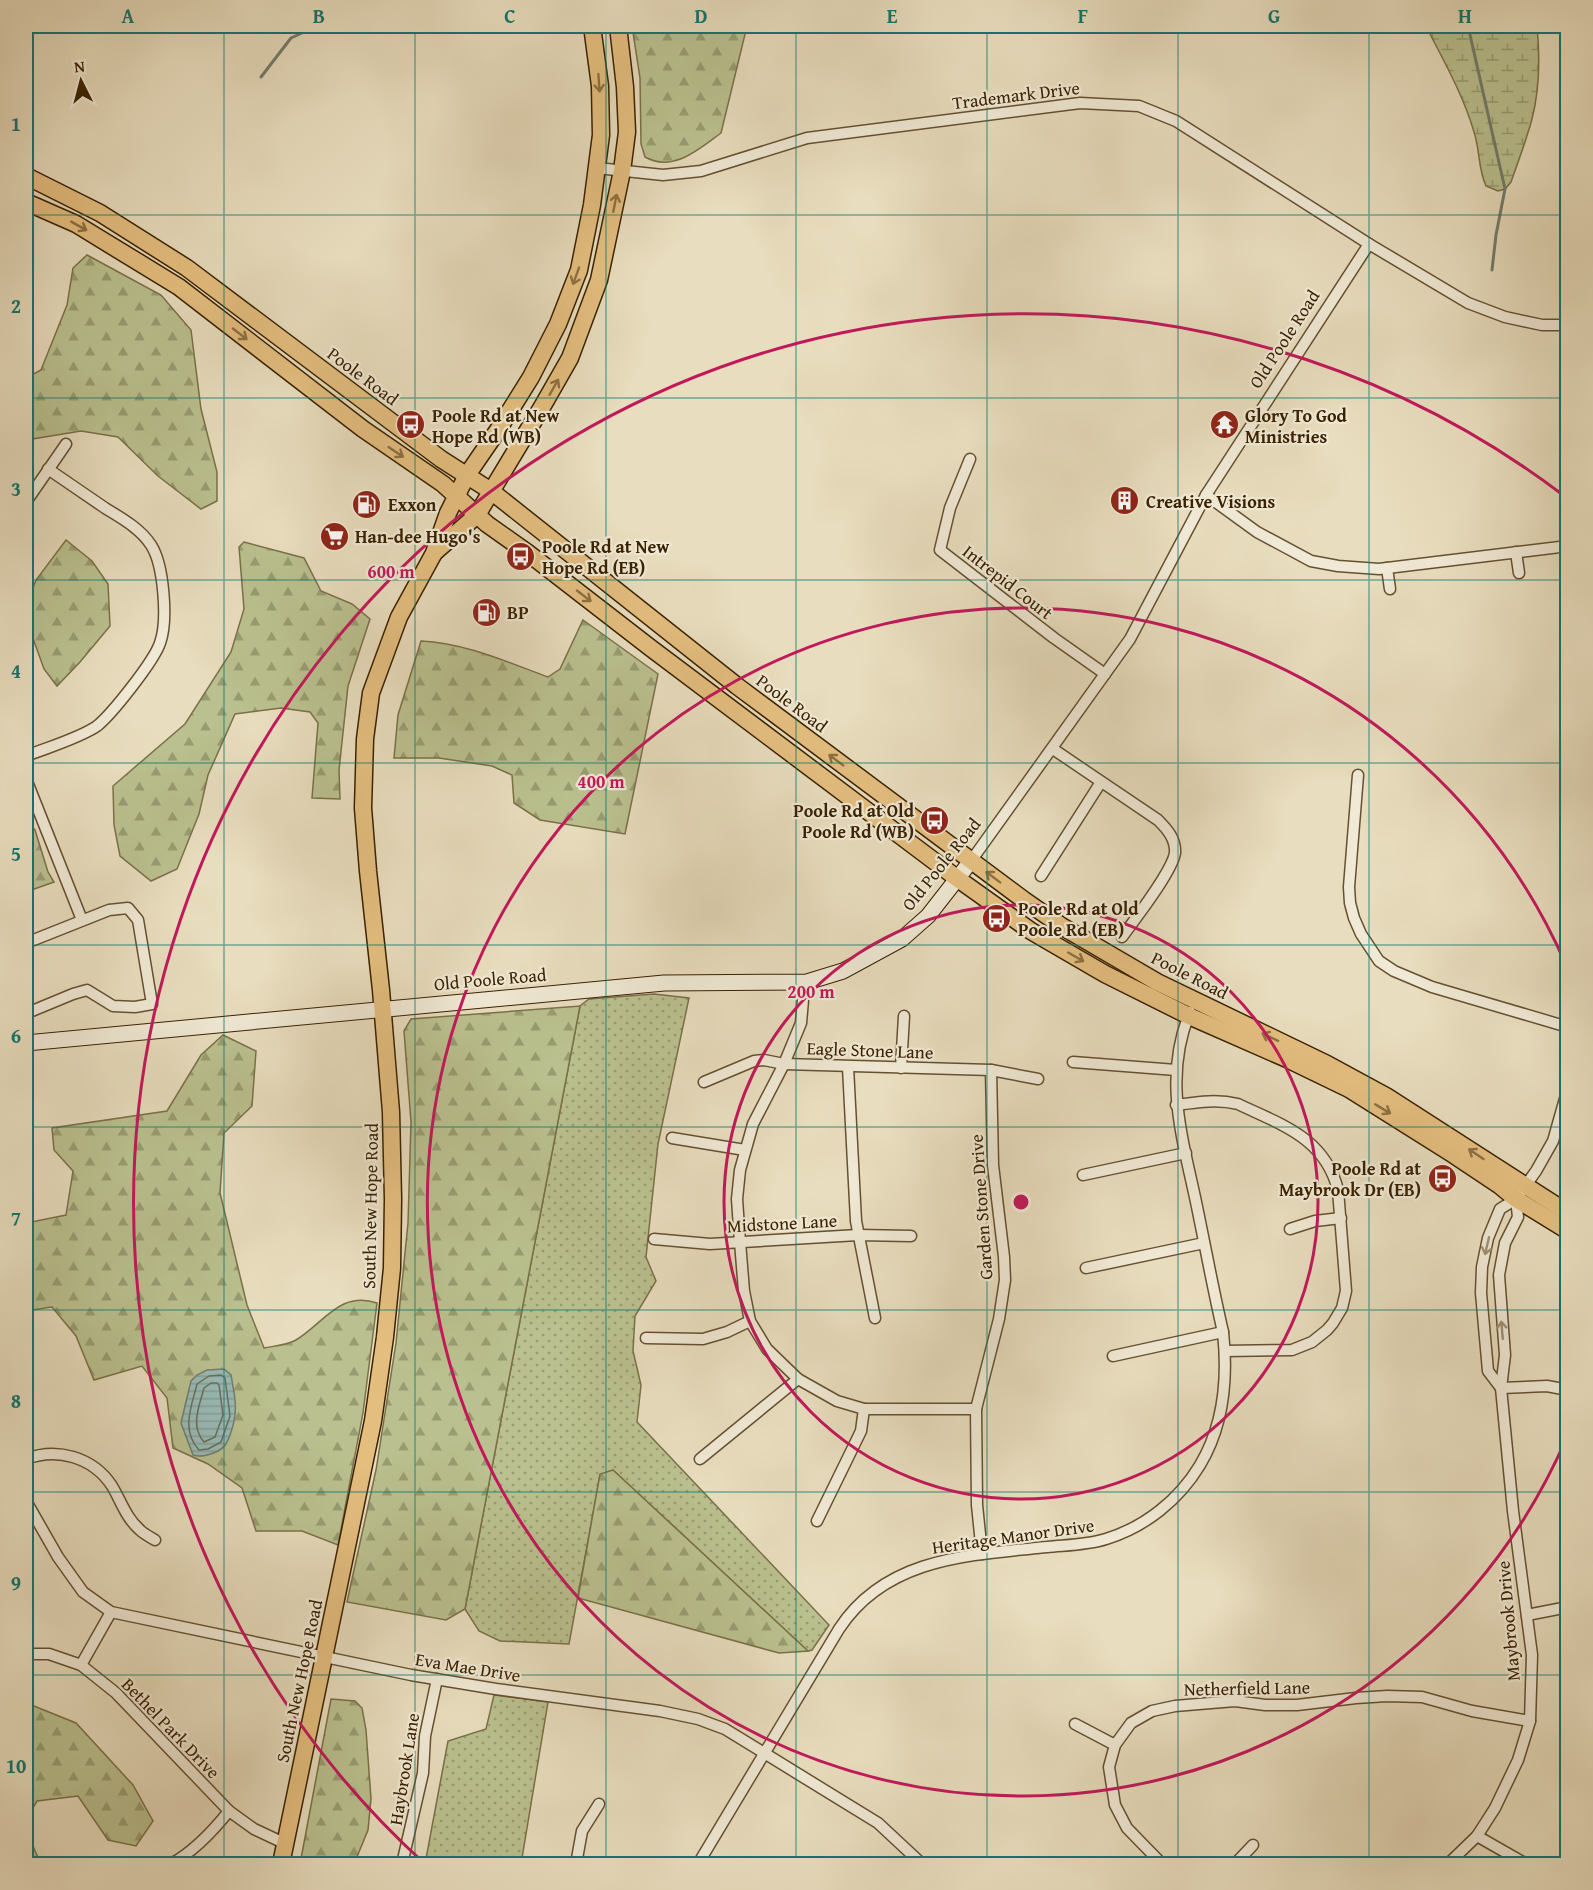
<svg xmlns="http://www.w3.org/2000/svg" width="1593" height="1890" font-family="'Gentium Book Plus',serif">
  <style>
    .green { fill: url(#green-dots); stroke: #7a7048; stroke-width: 1.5 }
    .forest { fill: url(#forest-firs); stroke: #7a7048; stroke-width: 1.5 }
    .wetland { fill: url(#wetland-marsh); stroke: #7a7048; stroke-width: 1.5 }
    .water { fill: url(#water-rules); stroke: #727d6e; stroke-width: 1.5 }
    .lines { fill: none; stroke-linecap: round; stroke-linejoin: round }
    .shore { stroke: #686e5c; stroke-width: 1.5 }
    .stream { stroke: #727d6e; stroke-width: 3 }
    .street-casing { stroke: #655030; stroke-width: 13 }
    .secondary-casing { stroke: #392100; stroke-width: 17 }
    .primary-casing { stroke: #392100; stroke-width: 19 }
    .street { stroke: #f0e9d5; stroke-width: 10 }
    .secondary { stroke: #f0e9d5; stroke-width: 15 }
    .primary { stroke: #e4be7f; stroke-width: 16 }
    .oneway { stroke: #8e7040 }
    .oneway2 { stroke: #9e8f75 }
    .grid { fill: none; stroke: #0f766e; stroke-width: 1.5; stroke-opacity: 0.55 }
    .ring { fill: none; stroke: #c2185b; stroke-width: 3 }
    .labels { text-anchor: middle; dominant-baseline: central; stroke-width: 4.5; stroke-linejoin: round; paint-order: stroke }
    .street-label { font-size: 18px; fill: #392100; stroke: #f0e9d5 }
    .poi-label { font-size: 18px; font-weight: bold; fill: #392100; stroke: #f0e9d5; text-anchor: start }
    .centre { fill: #c2185b; stroke: #f0e9d5; stroke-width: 3 }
    .ring-label { font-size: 18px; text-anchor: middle; font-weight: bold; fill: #c2185b; stroke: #f0e9d5; stroke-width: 4.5; stroke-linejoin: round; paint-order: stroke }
    .neatline { fill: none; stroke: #0f766e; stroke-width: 2 }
    .grid-label { font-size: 20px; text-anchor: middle; font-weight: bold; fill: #0f766e }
  </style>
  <defs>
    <pattern id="green-dots" width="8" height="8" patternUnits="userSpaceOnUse" patternTransform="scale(1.5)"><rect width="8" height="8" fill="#bac08f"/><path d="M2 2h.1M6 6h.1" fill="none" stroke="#989c72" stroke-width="1.8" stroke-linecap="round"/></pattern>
    <pattern id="forest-firs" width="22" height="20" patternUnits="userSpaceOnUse" patternTransform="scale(1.5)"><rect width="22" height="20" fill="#bac08f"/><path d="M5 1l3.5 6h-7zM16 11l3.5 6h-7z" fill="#989c72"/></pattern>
    <pattern id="wetland-marsh" width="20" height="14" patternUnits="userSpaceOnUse" patternTransform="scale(1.5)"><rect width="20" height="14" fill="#bac08f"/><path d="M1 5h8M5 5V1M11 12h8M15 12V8" fill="none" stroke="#989c72"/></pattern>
    <pattern id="water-rules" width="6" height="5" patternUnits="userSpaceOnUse" patternTransform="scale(1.5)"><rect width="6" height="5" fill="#98bbb7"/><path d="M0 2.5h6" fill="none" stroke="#84a09c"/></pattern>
  </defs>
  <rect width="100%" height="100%" fill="#e8ddbe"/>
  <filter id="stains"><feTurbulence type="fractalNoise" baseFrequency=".00333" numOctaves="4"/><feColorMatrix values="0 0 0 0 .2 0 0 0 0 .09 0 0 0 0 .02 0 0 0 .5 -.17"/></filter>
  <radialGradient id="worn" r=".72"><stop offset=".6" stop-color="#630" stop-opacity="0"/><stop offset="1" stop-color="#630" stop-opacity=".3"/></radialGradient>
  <g class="green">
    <path d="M 654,994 L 689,998 L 658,1144 L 646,1257 L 656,1281 L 635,1316 L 633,1351 L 641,1385 L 637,1422 L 829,1625 L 812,1650 L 808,1651 L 613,1470 L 600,1475 L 569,1644 L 500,1641 L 479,1631 L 465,1609 L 580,1006 L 589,999 Z"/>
    <path d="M 494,1695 L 548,1702 L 521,1864 L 425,1864 L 448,1741 L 486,1729 Z"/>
  </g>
  <g class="forest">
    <path d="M 632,26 L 747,26 L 721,133 C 699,149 673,173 645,157 L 641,144 L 640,78 Z"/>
    <path d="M 87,255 L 161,295 L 191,330 L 201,409 L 217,472 L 217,501 L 201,509 L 158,476 L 118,437 L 81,431 L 26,440 L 26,378 L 41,370 L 67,305 L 73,268 Z"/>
    <path d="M 66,540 L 92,561 L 108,584 L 110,626 L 80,662 L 57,686 L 44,669 L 26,619 L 26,606 L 36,580 Z"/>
    <path d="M 244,542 L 304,558 L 321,591 L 352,604 L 370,619 L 348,686 L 339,770 L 340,799 L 312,798 L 318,723 L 310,712 L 281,708 L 235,714 L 208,775 L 199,814 L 177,869 L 151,881 L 120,856 L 114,825 L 113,786 L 185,724 L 231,652 L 244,609 L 239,547 Z"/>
    <path d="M 583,620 L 658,674 L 625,834 L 540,820 L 514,803 L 512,775 L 492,766 L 439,758 L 394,758 L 398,715 L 421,641 C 465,643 507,662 548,677 L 560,669 Z"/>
    <path d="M 26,821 L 35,830 L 48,872 L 54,882 L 26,892 Z"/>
    <path d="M 580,1006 L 465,1609 L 446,1620 L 347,1602 L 376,1470 L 396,1343 L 408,1223 L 411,1122 L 404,1031 L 411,1019 Z"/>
    <path d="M 223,1035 L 256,1051 L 252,1106 L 224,1133 L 220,1193 L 247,1305 L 264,1348 C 274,1346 288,1345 296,1340 C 323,1324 340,1290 377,1303 L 363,1413 L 338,1545 L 302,1531 L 256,1531 L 242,1488 L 208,1464 L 173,1448 L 167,1398 L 142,1366 L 94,1380 L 76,1336 L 52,1307 L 26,1311 L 26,1223 L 66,1215 L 73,1171 L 54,1150 L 52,1128 L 167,1111 L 201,1055 Z"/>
    <path d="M 613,1470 L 808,1651 L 779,1653 L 578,1598 L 600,1474 Z"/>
    <path d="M 331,1699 L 355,1701 L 362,1708 L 366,1730 L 371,1799 L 368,1830 L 354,1864 L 300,1864 Z"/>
    <path d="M 26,1704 L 29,1704 L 76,1723 L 133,1785 L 153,1821 L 136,1846 L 108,1840 L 78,1796 L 37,1801 L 27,1818 L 32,1844 L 41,1864 L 26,1864 Z"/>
  </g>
  <path class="wetland" d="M 1426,26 L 1537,26 C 1540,57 1540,88 1532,119 C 1526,141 1518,162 1511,182 L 1505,189 L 1498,191 L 1486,186 C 1478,169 1480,150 1474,132 C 1463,94 1443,60 1426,26 Z"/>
  <path class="water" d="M 224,1369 L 231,1375 C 235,1398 239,1411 230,1435 C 227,1443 225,1448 216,1452 C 209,1455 201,1458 193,1455 L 181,1423 L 191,1381 L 197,1375 L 207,1370 Z"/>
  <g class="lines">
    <g class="shore">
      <path d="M 209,1376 L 221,1375 L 225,1378 L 230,1416 L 221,1442 L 208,1449 L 199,1450 C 181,1430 191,1408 197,1384 Z"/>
      <path d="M 211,1383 L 217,1383 L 219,1385 L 223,1415 L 215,1437 L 204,1442 C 190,1426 199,1407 204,1388 Z"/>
    </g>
    <g class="stream">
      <path d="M 1468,26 L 1505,189 L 1496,235 L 1492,270"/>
      <path d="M 261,77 L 291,38 L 317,26"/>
    </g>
    <defs>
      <g id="street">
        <path d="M 597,168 L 663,175 L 701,171 L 807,138 L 1080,103 L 1139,106 L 1176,121 L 1369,244 L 1468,303 L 1505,317 L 1542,325 L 1568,325"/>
        <path d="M 970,459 L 950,508 L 940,550 L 1054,638 L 1105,674"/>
        <path d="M 1206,495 L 1257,532 L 1311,561 L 1338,566 L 1379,569 L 1568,546"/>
        <path d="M 26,502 L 66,444"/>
        <path d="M 1516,552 L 1519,573"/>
        <path d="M 1387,568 L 1390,589"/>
        <path d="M 1053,749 L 1158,820 C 1167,829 1176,839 1175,853 C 1172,872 1135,919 1122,937"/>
        <path d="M 26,756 C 46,748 80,738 97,726 C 112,714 154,661 160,643 C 168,621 164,565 151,545 C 140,528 121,518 105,508 C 86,495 67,482 48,469"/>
        <path d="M 1358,775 L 1349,887 L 1350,903 L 1354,918 L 1361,934 L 1379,961 L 1394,971 L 1432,987 L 1568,1027"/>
        <path d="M 26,779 L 82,920"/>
        <path d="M 971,861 L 1130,639 L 1206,495 L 1369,244"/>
        <path d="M 1041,876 L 1101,782"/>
        <path d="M 26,943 L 109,910 L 128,908 L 138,920 L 152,1004 L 135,1007 L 113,1006 L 87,990 L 73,994 L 32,1011 L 26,1011"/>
        <path d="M 802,982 L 803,1000 L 801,1023 L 784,1064 L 753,1124 L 740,1170 L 737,1199 L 740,1242 L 744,1291 L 750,1321 L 767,1349 L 798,1379 L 837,1401 L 864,1409 L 976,1409"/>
        <path d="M 1073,1062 L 1176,1070"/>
        <path d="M 848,1067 L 856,1221 L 875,1318"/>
        <path d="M 901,1068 L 904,1016"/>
        <path d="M 704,1082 L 754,1061 L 764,1060 L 784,1064 L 991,1070 L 1038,1079"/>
        <path d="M 1176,1105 C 1198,1102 1217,1099 1238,1104 C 1282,1125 1325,1138 1338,1190 L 1346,1291 L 1342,1308 L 1333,1323 L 1327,1330 L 1312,1342 L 1292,1350 L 1225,1351"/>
        <path d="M 672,1138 L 745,1150"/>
        <path d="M 1083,1175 L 1186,1153"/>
        <path d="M 1290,1229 L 1315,1221 L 1341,1218"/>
        <path d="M 654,1239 L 710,1244 L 858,1235 L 911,1236"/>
        <path d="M 1086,1268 L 1204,1243"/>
        <path d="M 646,1338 L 703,1339 L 727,1332 L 750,1321"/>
        <path d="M 1113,1356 L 1223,1332"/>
        <path d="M 1501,1388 L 1488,1371 L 1481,1293 L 1482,1267 L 1488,1238 L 1500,1209 L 1516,1199 L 1536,1171 L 1553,1141 L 1568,1088"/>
        <path d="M 1501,1388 L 1547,1386 L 1568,1390"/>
        <path d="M 26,1459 C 57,1447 93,1457 112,1486 C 121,1501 126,1518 140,1530 C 144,1534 150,1537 155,1540"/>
        <path d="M 700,1459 L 798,1379"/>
        <path d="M 26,1501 L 58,1557 L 83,1592 L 111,1612 L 411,1675 L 496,1689 L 660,1711 L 698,1719 L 725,1729 L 878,1823 L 922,1864"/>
        <path d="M 817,1521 L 861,1431 L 864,1409"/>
        <path d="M 982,1554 L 977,1505 L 976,1409 L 999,1319 L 1005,1280 L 1004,1257 L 993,1165 L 991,1070"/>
        <path d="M 1527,1615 L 1568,1607"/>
        <path d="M 26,1654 L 49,1654 L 81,1665 L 116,1693 L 229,1811 L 254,1829 L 286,1844"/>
        <path d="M 81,1665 L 111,1612"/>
        <path d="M 1075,1724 L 1115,1745"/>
        <path d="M 1477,1836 L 1526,1864"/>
        <path d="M 171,1864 C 193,1852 213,1831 229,1811"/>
        <path d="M 402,1864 L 423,1773 L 425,1736 L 437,1679"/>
        <path d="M 576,1864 L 582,1831 L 599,1804"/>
        <path d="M 698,1864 L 839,1629 C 886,1557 970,1555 1047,1547 C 1066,1545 1087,1545 1106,1539 C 1145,1527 1179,1500 1200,1465 C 1224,1425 1228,1378 1223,1332 C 1213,1289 1205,1245 1196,1202 C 1182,1136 1163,1077 1190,1012"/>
        <path d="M 1162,1864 L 1127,1828 L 1115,1805 L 1109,1767 L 1115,1745 L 1131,1723 L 1152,1711 L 1175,1706 L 1235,1701 L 1265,1705 L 1297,1705 L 1356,1698 L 1387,1696 L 1422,1697 L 1472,1711 L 1530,1721"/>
        <path d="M 1235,1864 L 1253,1845"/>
        <path d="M 1448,1864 L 1477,1836 L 1495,1808 L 1518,1760 L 1530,1721 L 1532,1655 L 1513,1511 L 1501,1388 L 1505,1355 L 1499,1275 L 1505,1243 L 1518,1217 L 1516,1199"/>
      </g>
      <path id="secondary" d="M 26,1043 L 664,983 L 807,982 L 843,971 L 902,939 L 928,916 L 971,861"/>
      <g id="primary">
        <path d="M 26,176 L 100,213 L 187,268 L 441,459 L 491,491 L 737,686 L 1024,900 L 1063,927 L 1157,982 L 1327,1064 L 1386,1096 L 1568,1213"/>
        <path d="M 26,202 L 76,224 L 179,287 L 363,429 L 443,484 L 487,524 L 528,553 L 652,649 L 958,879 L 1031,931 L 1105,974 L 1189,1016 L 1287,1059 L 1349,1089 L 1454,1155 L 1499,1185 L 1516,1199 L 1568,1231"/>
        <path d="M 436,551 L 477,515 L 542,407 L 570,358 L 599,280 L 622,171 L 627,132 L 625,87 L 618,26"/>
        <path d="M 281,1864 L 373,1421 L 385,1337 L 392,1268 L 393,1199 L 391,1112 L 381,990 L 368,871 L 363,808 L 365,739 L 371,693 L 399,617 L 434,553 L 448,513 L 467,475 L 498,430 L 531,377 L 558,324 L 579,270 L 592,205 L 601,135 L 600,86 L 592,26"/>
      </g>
    </defs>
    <use href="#street" class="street-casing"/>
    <use href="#secondary" class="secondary-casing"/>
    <use href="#primary" class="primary-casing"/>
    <use href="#street" class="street"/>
    <use href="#secondary" class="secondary"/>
    <use href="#primary" class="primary"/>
  </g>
  <defs><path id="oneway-shaft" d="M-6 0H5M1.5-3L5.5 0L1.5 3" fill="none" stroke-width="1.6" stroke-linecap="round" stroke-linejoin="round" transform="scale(1.5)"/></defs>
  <g class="oneway">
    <use href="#oneway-shaft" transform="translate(599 83) rotate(86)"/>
    <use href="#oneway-shaft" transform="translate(615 203) rotate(-79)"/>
    <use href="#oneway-shaft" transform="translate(79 226) rotate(29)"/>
    <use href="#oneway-shaft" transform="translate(576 276) rotate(110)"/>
    <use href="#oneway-shaft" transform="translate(240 334) rotate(38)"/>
    <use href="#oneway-shaft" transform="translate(554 387) rotate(-60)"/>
    <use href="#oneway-shaft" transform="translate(396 452) rotate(34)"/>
    <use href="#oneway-shaft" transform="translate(584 596) rotate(38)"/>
    <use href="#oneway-shaft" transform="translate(836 760) rotate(-143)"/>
    <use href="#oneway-shaft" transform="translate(993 877) rotate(-143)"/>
    <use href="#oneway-shaft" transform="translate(1076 957) rotate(30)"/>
    <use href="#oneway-shaft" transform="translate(1270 1037) rotate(-155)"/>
    <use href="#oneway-shaft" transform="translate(1383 1109) rotate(31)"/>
    <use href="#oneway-shaft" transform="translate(1476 1154) rotate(-146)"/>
  </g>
  <g class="oneway2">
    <use href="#oneway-shaft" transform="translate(1487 1246) rotate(103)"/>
    <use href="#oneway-shaft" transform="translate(1502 1330) rotate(-95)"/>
  </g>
  <path class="grid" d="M 224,26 L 224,1864M 415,26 L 415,1864M 606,26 L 606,1864M 796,26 L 796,1864M 987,26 L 987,1864M 1178,26 L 1178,1864M 1369,26 L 1369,1864M 26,215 L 1568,215M 26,398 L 1568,398M 26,580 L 1568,580M 26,763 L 1568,763M 26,945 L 1568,945M 26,1127 L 1568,1127M 26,1310 L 1568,1310M 26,1492 L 1568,1492M 26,1675 L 1568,1675"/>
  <g class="ring">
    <circle cx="1021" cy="1202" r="297"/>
    <path d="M1566 1439A594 594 0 1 1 1566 965"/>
    <path d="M425 1864A891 891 0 0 1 1563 495"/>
  </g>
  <defs>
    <symbol id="bus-disc" viewBox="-11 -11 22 22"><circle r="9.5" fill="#8f2418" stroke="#f0e9d5"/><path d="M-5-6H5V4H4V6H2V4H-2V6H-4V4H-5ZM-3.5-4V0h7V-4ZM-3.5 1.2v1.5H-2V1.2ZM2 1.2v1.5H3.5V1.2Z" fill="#fff"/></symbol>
    <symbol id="temple-disc" viewBox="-11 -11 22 22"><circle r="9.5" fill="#8f2418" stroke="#f0e9d5"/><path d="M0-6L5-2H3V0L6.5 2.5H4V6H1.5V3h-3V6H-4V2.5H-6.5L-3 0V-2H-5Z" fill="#fff"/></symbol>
    <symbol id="building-disc" viewBox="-11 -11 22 22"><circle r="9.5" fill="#8f2418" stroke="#f0e9d5"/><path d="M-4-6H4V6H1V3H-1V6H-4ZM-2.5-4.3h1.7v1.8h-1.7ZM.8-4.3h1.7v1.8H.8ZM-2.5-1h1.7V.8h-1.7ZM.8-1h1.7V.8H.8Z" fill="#fff"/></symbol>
    <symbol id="fuel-disc" viewBox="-11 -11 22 22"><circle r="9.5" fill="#8f2418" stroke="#f0e9d5"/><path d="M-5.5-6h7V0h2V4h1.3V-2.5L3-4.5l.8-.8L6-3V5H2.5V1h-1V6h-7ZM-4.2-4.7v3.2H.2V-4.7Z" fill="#fff"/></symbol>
    <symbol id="supermarket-disc" viewBox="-11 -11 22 22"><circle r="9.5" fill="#8f2418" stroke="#f0e9d5"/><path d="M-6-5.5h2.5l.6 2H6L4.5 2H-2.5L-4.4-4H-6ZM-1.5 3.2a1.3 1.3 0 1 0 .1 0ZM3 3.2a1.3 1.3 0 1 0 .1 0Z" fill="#fff"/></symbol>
  </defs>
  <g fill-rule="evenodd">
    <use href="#bus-disc" x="394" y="408" width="33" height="33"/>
    <use href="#temple-disc" x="1208" y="408" width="33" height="33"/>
    <use href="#building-disc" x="1108" y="484" width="33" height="33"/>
    <use href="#fuel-disc" x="350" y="488" width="33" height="33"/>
    <use href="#supermarket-disc" x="318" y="520" width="33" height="33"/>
    <use href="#bus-disc" x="504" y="540" width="33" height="33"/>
    <use href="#fuel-disc" x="470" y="596" width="33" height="33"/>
    <use href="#bus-disc" x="918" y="804" width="33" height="33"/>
    <use href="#bus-disc" x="980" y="902" width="33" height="33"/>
    <use href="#bus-disc" x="1426" y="1162" width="33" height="33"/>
  </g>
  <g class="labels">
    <g class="street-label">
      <text transform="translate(1016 95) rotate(-7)">Trademark Drive</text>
      <text transform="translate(1284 339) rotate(-57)">Old Poole Road</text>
      <text transform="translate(363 376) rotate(37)">Poole Road</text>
      <text transform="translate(1008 582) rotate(38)">Intrepid Court</text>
      <text transform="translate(792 703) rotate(37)">Poole Road</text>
      <text transform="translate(941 864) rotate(-51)">Old Poole Road</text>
      <text transform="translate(1190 975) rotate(27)">Poole Road</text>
      <text transform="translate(490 979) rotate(-5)">Old Poole Road</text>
      <text transform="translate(870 1050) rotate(2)">Eagle Stone Lane</text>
      <text transform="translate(370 1206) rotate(-89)">South New Hope Road</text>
      <text transform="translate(981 1207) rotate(-94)">Garden Stone Drive</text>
      <text transform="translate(782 1223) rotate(-3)">Midstone Lane</text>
      <text transform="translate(1013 1536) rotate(-8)">Heritage Manor Drive</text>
      <text transform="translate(1508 1621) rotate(-95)">Maybrook Drive</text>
      <text transform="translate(468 1667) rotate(9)">Eva Mae Drive</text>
      <text transform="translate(299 1681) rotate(-78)">South New Hope Road</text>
      <text transform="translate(1247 1688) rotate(-1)">Netherfield Lane</text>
      <text transform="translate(171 1728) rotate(46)">Bethel Park Drive</text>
      <text transform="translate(404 1769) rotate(-81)">Haybrook Lane</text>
    </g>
    <g class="poi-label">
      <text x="432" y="415">Poole Rd at New<tspan x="432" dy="21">Hope Rd (WB)</tspan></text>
      <text x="1245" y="415">Glory To God<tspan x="1245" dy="21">Ministries</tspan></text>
      <text x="1146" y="501">Creative Visions</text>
      <text x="388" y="504">Exxon</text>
      <text x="355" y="536">Han-dee Hugo's</text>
      <text x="542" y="546">Poole Rd at New<tspan x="542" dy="21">Hope Rd (EB)</tspan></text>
      <text x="507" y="612">BP</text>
      <text x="914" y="810" text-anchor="end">Poole Rd at Old<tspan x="914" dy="21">Poole Rd (WB)</tspan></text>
      <text x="1018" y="908">Poole Rd at Old<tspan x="1018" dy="21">Poole Rd (EB)</tspan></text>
      <text x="1421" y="1168" text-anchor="end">Poole Rd at<tspan x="1421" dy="21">Maybrook Dr (EB)</tspan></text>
    </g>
  </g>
  <circle cx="1021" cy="1202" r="9" class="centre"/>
  <g class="ring-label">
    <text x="391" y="578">600 m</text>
    <text x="601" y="788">400 m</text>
    <text x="811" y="998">200 m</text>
  </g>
  <rect width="1593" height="1890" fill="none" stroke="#e8ddbe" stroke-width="66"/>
  <g transform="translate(81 81) rotate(354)" stroke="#f0e9d5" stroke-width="4.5" paint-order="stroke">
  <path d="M0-4.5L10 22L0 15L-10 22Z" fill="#392100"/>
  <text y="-9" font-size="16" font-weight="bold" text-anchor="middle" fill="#392100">N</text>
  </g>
  <rect x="33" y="33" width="1527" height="1824" class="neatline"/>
  <g class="grid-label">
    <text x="128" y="23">A</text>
    <text x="319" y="23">B</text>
    <text x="510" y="23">C</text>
    <text x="701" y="23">D</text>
    <text x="892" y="23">E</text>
    <text x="1083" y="23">F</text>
    <text x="1274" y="23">G</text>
    <text x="1465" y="23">H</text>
    <text x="16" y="131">1</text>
    <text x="16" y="313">2</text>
    <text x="16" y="496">3</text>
    <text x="16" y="678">4</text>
    <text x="16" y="861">5</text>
    <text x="16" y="1043">6</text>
    <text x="16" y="1225">7</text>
    <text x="16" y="1408">8</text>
    <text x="16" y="1590">9</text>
    <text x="16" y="1773">10</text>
  </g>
  <rect width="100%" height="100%" filter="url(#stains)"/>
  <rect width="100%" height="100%" fill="url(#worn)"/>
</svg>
